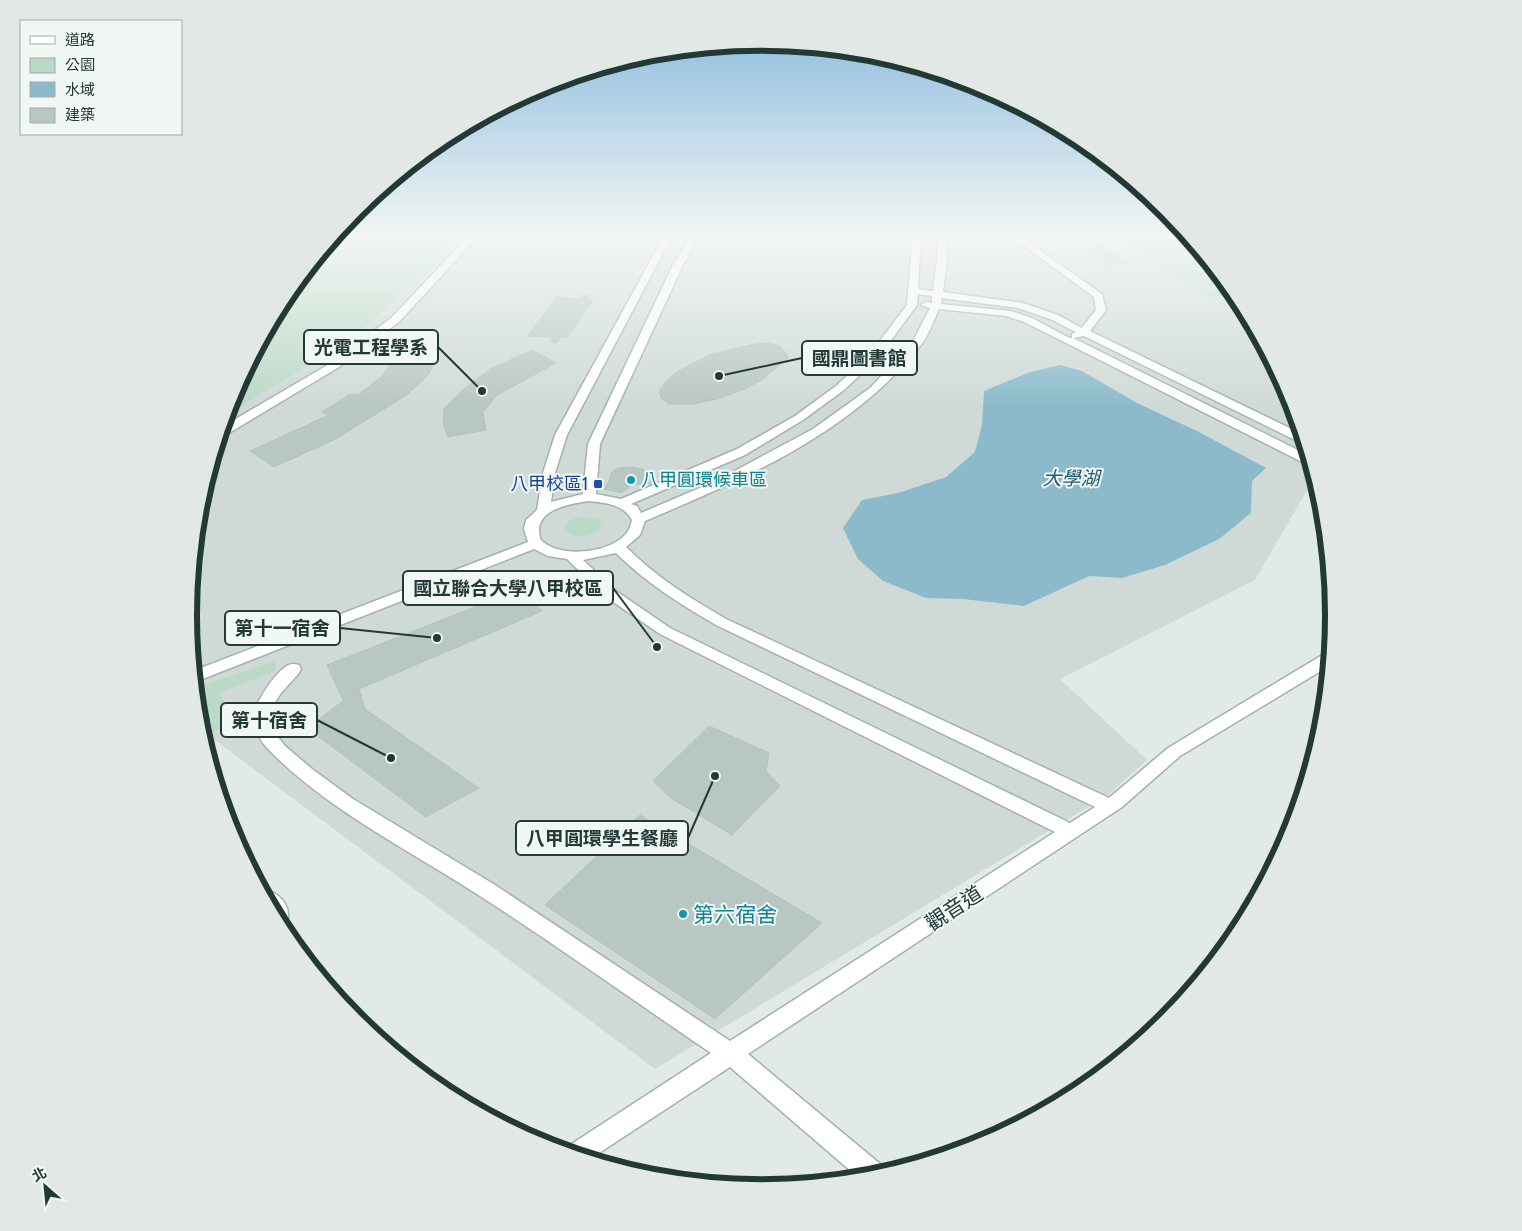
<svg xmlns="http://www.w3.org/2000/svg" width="1522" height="1231" font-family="Cabin,'Noto Sans TC',sans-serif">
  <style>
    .built { fill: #cfdad6 }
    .green { fill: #bbd9c7 }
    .water { fill: #8dbacb }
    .building { fill: #b9c7c3; stroke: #b4c3be }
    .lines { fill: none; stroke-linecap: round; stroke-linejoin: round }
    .street-casing { stroke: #a4b1ae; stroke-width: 3 }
    .secondary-casing { stroke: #a1b5b0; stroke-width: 3 }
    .street { fill: #fff; fill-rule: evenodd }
    .secondary { fill: #fff; fill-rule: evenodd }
    .culture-dot { fill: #0f9aa8; stroke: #f1f7f5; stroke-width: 2 }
    .transit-dot { fill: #1a4fb4; stroke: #f1f7f5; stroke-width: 2 }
    .labels { text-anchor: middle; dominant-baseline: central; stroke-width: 4; stroke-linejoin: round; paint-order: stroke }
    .culture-label { font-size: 18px; fill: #0d838f; stroke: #f1f7f5; text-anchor: start }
    .transit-label { font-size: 18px; fill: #164399; stroke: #f1f7f5; text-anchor: end }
    .water-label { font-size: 19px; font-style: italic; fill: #235a6f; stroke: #f1f7f5 }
    .near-street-label { font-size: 21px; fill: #233936; stroke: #f1f7f5 }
    .near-culture-label { font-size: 21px; fill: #0d838f; stroke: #f1f7f5; text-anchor: start }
    .rim { fill: none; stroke: #233936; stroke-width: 6 }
    .leader { fill: none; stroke: #233936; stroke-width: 2 }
    .callout-dot { fill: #233936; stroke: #f1f7f5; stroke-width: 2 }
    .callout { fill: #f1f7f5; stroke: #233936; stroke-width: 2 }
    .callout-label { font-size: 19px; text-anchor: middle; font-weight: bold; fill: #233936 }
  </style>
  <rect width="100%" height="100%" fill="#e1eae7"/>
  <path class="built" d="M 375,234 L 1186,234 L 1238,297 L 1290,396 L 1319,492 L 1306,492 L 1255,580 L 1060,679 L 1147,760 L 1108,795 L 655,1069 L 207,734 L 202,736 L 199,727 L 188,615 L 199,503 L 232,396 Z"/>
  <g class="green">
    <path d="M 337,234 L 465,234 L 352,339 L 226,415 L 232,396 L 285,297 Z"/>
    <path d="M 1104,234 L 1186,234 L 1239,300 L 1218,295 L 1211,299 Z"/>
    <path d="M 580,517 L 597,519 L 601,524 L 601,527 C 593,537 579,538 568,533 L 565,527 L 570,520 Z"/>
    <path d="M 275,661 L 275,671 L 219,693 L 237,722 L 202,737 L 199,727 L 195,688 Z"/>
  </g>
  <path class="water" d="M 1060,365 L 1082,371 L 1135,402 L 1199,432 L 1266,468 L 1252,481 L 1251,513 L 1219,539 L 1165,565 L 1122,578 L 1089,576 L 1024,606 L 963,599 L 926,598 L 883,581 L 858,559 L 843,528 L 862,500 L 898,493 L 946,477 L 975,452 L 982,425 L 984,391 L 1030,372 Z"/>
  <g class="building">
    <path d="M 1101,245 L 1128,262 L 1107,265 L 1083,248 Z"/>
    <path d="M 583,295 L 590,295 L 588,299 L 593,300 L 568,337 L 561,337 L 557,343 L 550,342 L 553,337 L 528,336 L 556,297 L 581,299 Z"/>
    <path d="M 769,343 L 780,346 L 789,357 L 762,380 L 742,390 L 721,398 L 694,404 L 669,404 L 661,398 L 659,392 L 663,385 L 675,373 L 692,364 L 712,354 L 755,344 Z"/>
    <path d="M 532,350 L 556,363 L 497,395 L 483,412 L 486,430 L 448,437 L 443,424 L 444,409 L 465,388 L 492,368 Z"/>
    <path d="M 395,358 L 437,358 L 428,375 L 408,394 L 336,439 L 274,467 L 250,451 L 329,415 L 322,412 L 349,395 L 358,395 L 381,377 Z"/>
    <path d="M 632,467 L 643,469 L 650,476 L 653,483 L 632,485 L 621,493 L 604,489 L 609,482 L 611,473 L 618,468 Z"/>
    <path d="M 521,589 L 542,611 L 359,689 L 343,700 L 327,665 Z"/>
    <path d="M 359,689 L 365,709 L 479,788 L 426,817 L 307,728 Z"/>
    <path d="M 709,726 L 769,753 L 766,771 L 780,786 L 732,835 L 671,798 L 653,781 Z"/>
    <path d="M 640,815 L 822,923 L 715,1019 L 545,905 Z"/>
  </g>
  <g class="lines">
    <defs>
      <g id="street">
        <path d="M 471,234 L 480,234 L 399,322 L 339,367 L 224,436 L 219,436 L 222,427 L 331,363 L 391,318 Z"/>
        <path d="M 665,234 L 673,234 L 567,435 L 555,473 L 551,502 L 583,494 L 588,444 L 673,265 L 692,234 L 700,234 L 683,265 L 600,444 L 596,494 L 621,499 L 737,449 L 795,416 L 836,386 L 870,354 L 907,305 L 913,234 L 921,234 L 918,289 L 933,291 L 937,259 L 938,234 L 946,234 L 947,259 L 943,292 L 1023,303 L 1058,315 L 1089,332 L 1084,335 L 1080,334 L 1050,319 L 1018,308 L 942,298 L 941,304 L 1011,311 L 1032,318 L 1073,340 L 1072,342 L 1064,342 L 1024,322 L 1006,316 L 939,309 C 933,321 929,336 920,346 C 852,433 744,479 645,521 L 640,535 L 626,547 C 656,577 690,598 726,619 L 1109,798 L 1168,748 L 1324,654 L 1330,653 L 1329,666 L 1180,756 L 1122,807 L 748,1054 L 885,1168 L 887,1173 L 860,1179 L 730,1067 L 590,1159 L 564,1152 L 567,1147 L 711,1053 C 634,1001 558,946 480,896 C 411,851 333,813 274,755 C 260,742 255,732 252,713 C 260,699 273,674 287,666 C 291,663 295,664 299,665 L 301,669 L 299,673 L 281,693 L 268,713 L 272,730 L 285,746 L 312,769 L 353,799 L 495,885 L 730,1041 L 1055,832 L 660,634 L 606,597 L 567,559 L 548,556 L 534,549 L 195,682 L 193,671 L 528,542 L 524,529 L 526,520 L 537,510 L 543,473 L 555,435 ZM 918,294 L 932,296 L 932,303 L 926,302 L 921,305 L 930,308 L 912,343 L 870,388 L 813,429 L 716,481 L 641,513 L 637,506 L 631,504 L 745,455 L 803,420 L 844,390 L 878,358 L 917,305 ZM 589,501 C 606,503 623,504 632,520 C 631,524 630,528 628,531 C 613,554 559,559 541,540 C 530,511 567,504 589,501 ZM 616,553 C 645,582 680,604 716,625 L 1095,807 L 1070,823 L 670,628 L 616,591 L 583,560 Z"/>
        <path d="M 265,889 C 283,895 294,910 285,928 L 282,929 L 261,890 Z"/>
      </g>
      <path id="secondary" d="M 1008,234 L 1017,234 L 1102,294 L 1106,310 L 1090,331 L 1302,434 L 1304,442 L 1299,442 L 1084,336 L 1073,338 L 1308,455 L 1311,464 L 1306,464 L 1064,342 L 1063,340 L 1064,338 L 1072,338 L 1072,334 L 1080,330 L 1096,310 L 1094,297 Z"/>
    </defs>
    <use href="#street" class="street-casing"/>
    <use href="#secondary" class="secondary-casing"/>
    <use href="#street" class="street"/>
    <use href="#secondary" class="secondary"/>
  </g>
  <linearGradient id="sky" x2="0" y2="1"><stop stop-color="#83b6dc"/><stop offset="0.58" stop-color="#f2f6f4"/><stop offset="1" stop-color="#f2f6f4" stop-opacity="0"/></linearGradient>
  <rect width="1522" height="406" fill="url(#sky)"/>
  <g class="culture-dot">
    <circle cx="631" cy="480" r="5"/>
    <circle cx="683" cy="914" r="5"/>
  </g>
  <rect class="transit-dot" x="593" y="479" width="10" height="10" rx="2.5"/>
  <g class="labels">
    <g class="culture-label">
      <text x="641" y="480">八甲圓環候車區</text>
    </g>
    <g class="transit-label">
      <text x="588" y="484">八甲校區1</text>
    </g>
    <g class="water-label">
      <text x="1071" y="478">大學湖</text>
    </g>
    <g class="near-street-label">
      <text transform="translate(954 908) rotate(-33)">觀音道</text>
    </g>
    <g class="near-culture-label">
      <text x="693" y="914">第六宿舍</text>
    </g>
  </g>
  <path d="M0 0H1522V1231H0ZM197 615a564 564 0 1 1 1128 0a564 564 0 1 1-1128 0Z" fill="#e1e8e6" fill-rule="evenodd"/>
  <path class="rim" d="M197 615a564 564 0 1 1 1128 0a564 564 0 1 1-1128 0Z"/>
  <path class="leader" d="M482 391L438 347M719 376L802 358M657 647L613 588M437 638L340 628M391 758L317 720M715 776L688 838"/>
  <g class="callout-dot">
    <circle cx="482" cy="391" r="5"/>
    <circle cx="719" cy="376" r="5"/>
    <circle cx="657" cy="647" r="5"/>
    <circle cx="437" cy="638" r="5"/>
    <circle cx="391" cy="758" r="5"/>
    <circle cx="715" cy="776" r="5"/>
  </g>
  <g class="callout">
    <rect x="304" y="330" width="134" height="34" rx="5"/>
    <rect x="802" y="341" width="115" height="34" rx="5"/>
    <rect x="403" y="571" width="210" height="34" rx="5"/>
    <rect x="225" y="611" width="115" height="34" rx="5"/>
    <rect x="221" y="703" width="96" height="34" rx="5"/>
    <rect x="516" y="821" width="172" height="34" rx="5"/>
  </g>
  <g class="callout-label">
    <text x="371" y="354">光電工程學系</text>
    <text x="859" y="365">國鼎圖書館</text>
    <text x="508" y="595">國立聯合大學八甲校區</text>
    <text x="282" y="635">第十一宿舍</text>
    <text x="269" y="727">第十宿舍</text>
    <text x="602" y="845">八甲圓環學生餐廳</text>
  </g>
  <rect x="20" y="20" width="162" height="115" fill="#f1f7f5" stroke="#9faba9"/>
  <rect x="30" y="36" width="25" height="8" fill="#ffffff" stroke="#9faba9"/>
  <text x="65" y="45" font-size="15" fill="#233936">道路</text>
  <rect x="30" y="58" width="25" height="15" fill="#bbd9c7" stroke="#9faba9"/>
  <text x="65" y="70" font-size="15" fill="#233936">公園</text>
  <rect x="30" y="82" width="25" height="15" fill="#8dbacb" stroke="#9faba9"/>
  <text x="65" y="95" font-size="15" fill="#233936">水域</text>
  <rect x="30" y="108" width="25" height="15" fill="#b9c7c3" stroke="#9faba9"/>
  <text x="65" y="120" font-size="15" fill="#233936">建築</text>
  <g transform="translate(45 1186) rotate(333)" stroke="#f1f7f5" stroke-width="4" paint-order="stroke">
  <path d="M0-4L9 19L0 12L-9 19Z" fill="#233936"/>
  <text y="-8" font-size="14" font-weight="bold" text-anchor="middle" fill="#233936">北</text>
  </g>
</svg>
